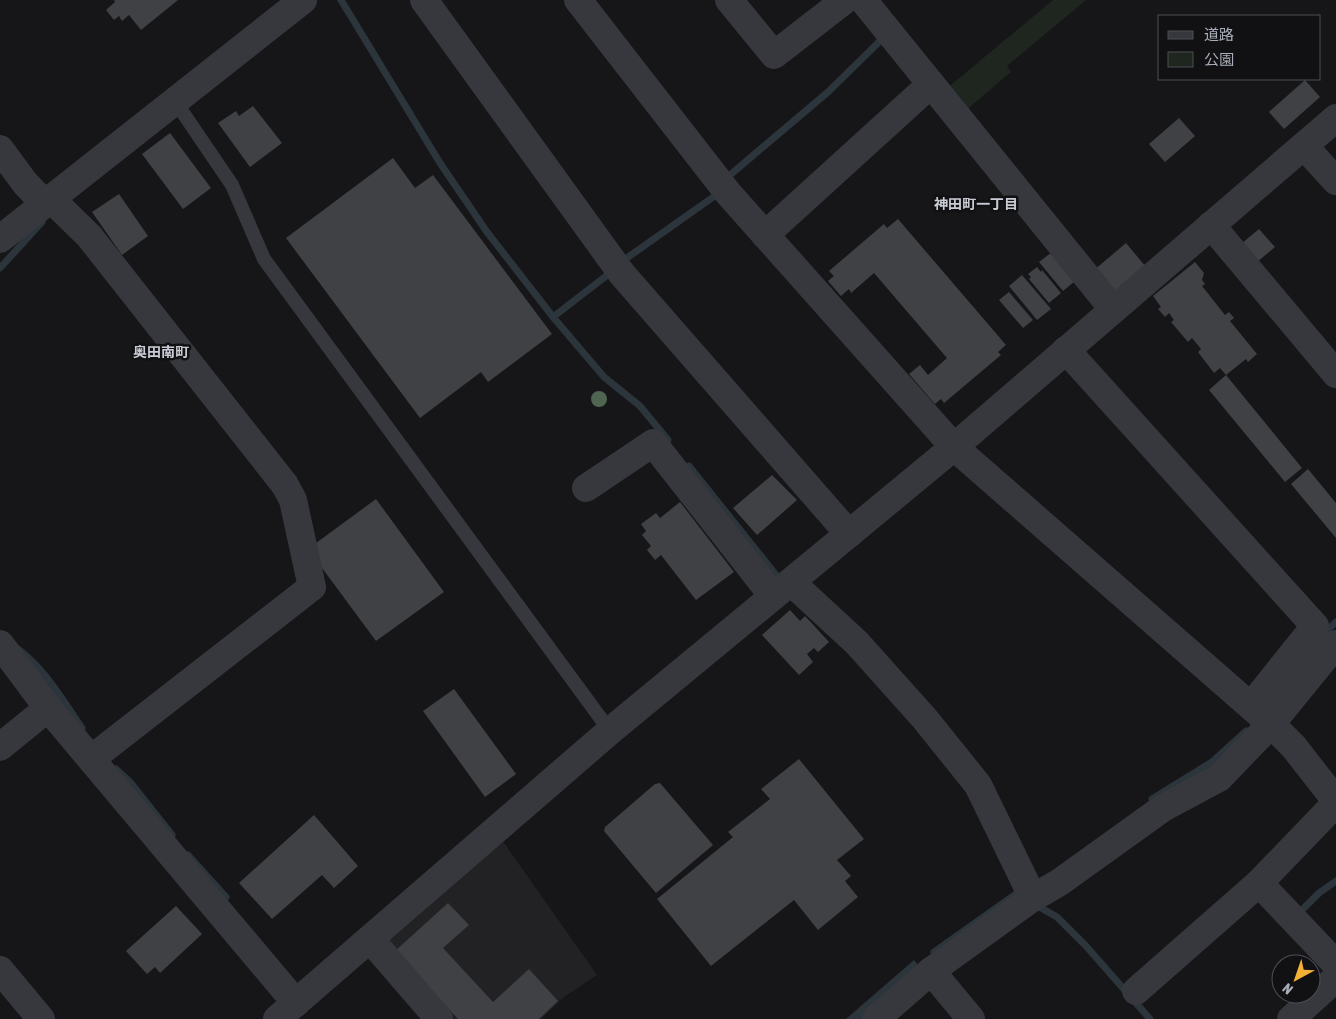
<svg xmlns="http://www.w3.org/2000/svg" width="1336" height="1019" font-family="'Asap Condensed','Noto Sans JP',sans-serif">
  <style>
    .built { fill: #222225 }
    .green { fill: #1e261f }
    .water { fill: #2c353c }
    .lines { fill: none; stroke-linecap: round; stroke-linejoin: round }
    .stream { stroke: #2c353c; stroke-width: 7 }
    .building { fill: #404145 }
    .lane { stroke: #37383d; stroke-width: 14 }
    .street { stroke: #37383d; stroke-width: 28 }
    .tree { fill: #506452 }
    .labels { text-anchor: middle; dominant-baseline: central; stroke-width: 5; stroke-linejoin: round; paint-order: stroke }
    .neighbourhood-label { font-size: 14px; font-weight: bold; fill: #c9ccd4; stroke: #111113 }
  </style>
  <rect width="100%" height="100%" fill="#161618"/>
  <path class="built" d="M 502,840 L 597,975 L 564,997 L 541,1019 L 453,1019 L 383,940 Z"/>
  <path class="green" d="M 1053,0 L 1086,0 L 1007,66 L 1011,72 L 965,111 L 946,89 Z"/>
  <path class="water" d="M 914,960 L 923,971 L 865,1019 L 846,1019 Z"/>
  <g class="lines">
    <g class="stream">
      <path d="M 341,0 L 440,163 L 487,232 L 553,317 L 604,377 L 640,406 L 668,440"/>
      <path d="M 730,175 L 828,92 L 879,42"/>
      <path d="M 624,260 L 716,195"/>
      <path d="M 0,268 L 42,222"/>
      <path d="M 553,317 L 610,273"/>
      <path d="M 689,466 L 776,575"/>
      <path d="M 1323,634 L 1336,622"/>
      <path d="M 18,649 C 45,669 63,701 82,728"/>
      <path d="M 116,769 L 130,782 L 172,835"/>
      <path d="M 1152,799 L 1212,762 L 1246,731"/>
      <path d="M 188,855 L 226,897"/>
      <path d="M 1034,904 L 1057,917 L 1086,946 L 1150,1019"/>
      <path d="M 1301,911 L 1319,893 L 1336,881"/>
      <path d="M 934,952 L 1023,889"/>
    </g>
  </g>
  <g class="building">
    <path d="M 114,0 L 178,0 L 141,30 L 129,15 L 122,21 L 119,16 L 114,20 L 106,10 L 115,2 Z"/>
    <path d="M 1305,80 L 1320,97 L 1284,129 L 1269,112 Z"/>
    <path d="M 253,106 L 282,143 L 250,167 L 218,123 L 236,111 L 239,116 Z"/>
    <path d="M 1179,118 L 1195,136 L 1165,162 L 1149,144 Z"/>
    <path d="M 170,133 L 211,188 L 183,209 L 142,154 Z"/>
    <path d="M 393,158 L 415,188 L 433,175 L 552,334 L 488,382 L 481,372 L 420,418 L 286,238 Z"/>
    <path d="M 119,194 L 148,236 L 122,255 L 92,212 Z"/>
    <path d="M 898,219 L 1006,345 L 998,352 L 1001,355 L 944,403 L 941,399 L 935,404 L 909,374 L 920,365 L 928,375 L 947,358 L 874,273 L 851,293 L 849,289 L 841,296 L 828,281 L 834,276 L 829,271 L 884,224 L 887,228 Z"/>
    <path d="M 1259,229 L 1275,247 L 1256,263 L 1241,244 Z"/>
    <path d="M 1126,243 L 1146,267 L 1114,295 L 1093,271 Z"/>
    <path d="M 1052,252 L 1075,281 L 1063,291 L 1039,262 Z"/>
    <path d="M 1195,262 L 1204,273 L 1202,280 L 1205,284 L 1202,286 L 1225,315 L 1229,312 L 1234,318 L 1230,321 L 1257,354 L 1248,362 L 1246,359 L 1226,375 L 1220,368 L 1214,373 L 1198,352 L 1201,349 L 1192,338 L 1188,342 L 1171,322 L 1174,320 L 1169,313 L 1165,317 L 1158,309 L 1161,307 L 1153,296 Z"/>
    <path d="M 1037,267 L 1041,272 L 1042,270 L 1061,293 L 1049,303 L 1029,279 L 1031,277 L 1028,274 Z"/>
    <path d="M 1022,275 L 1051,309 L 1037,320 L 1009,286 Z"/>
    <path d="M 1009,292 L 1033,320 L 1023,328 L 999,300 Z"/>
    <path d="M 1226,375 L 1302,468 L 1285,482 L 1209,390 Z"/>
    <path d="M 1308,469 L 1336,503 L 1336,538 L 1291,484 Z"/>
    <path d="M 772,475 L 797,500 L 757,535 L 733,508 Z"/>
    <path d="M 376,499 L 444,592 L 376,641 L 308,549 Z"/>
    <path d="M 680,502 L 734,572 L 696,600 L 661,555 L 655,560 L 647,550 L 651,546 L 642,535 L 646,531 L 641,524 L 656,513 L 660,518 Z"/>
    <path d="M 790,610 L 800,621 L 805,616 L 829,642 L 818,652 L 814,648 L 807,654 L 813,662 L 799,675 L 762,635 Z"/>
    <path d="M 454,689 L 516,774 L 485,797 L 423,711 Z"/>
    <path d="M 799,759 L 864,839 L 837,860 L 851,876 L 845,881 L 858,897 L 818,930 L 794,900 L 711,966 L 657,899 L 733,837 L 728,832 L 770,799 L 761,789 Z"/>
    <path d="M 660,783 L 713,845 L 656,893 L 604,831 L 605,827 L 655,784 Z"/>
    <path d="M 314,815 L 358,866 L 334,888 L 322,875 L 272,919 L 239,883 Z"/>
    <path d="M 448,903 L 469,925 L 443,948 L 493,1002 L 529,969 L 558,1001 L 539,1019 L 458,1019 L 395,951 Z"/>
    <path d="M 176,906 L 202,934 L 160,973 L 155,967 L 147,974 L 126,951 Z"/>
  </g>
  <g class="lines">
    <path class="lane" d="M 175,101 L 232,185 L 264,259 L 610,731"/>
    <g class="street">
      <path d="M 424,0 L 622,274 L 849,534"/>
      <path d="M 578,0 L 728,193 L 954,447 L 1271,724 L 1294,747 L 1336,801"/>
      <path d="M 729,0 L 774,55 L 845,0"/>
      <path d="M 863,0 L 1113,309"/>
      <path d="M 1304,146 L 1336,181"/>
      <path d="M 0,149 L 25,183 L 44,203"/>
      <path d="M 50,198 L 89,236 L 285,485 L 293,500 L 312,587 L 91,759"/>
      <path d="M 1211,225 L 1336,374"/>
      <path d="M 765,235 L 931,84"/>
      <path d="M 0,239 L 303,0"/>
      <path d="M 1066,350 L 1315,626 L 1251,706"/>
      <path d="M 586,488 L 653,443 L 773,596"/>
      <path d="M 791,582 L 857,643 L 925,719 L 978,785 L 1033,898"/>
      <path d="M 0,644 L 48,708 L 296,1003"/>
      <path d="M 0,747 L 48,708"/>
      <path d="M 1336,803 L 1259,883 L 1336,964"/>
      <path d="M 370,939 L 439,1019"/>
      <path d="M 0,970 L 41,1019"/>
      <path d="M 931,971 L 971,1019"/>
      <path d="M 1136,991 L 1259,883"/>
      <path d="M 277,1019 L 610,731 L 954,447 L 1336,118"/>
      <path d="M 876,1019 L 931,971 L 1031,899 L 1060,882 L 1163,808 L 1219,778 L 1271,724 L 1336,644"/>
      <path d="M 1291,1019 L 1336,978"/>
    </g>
  </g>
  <circle class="tree" cx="599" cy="399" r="8"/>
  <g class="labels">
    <g class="neighbourhood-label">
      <text x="976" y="204">神田町一丁目</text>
      <text x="161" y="352">奥田南町</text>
    </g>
  </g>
  <rect x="1158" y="15" width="162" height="65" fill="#111113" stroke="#4d4f55"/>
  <rect x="1168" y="31" width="25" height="8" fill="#37383d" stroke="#4d4f55"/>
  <text x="1204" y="40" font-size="15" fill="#a8adb8">道路</text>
  <rect x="1168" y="52" width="25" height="15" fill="#1e261f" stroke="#4d4f55"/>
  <text x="1204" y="65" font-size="15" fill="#a8adb8">公園</text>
  <g transform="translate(1296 979) rotate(220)"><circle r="24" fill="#111113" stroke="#4d4f55"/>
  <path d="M0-4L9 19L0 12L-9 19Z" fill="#f2b134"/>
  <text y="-8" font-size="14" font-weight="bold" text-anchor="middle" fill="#a8adb8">N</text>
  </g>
</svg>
